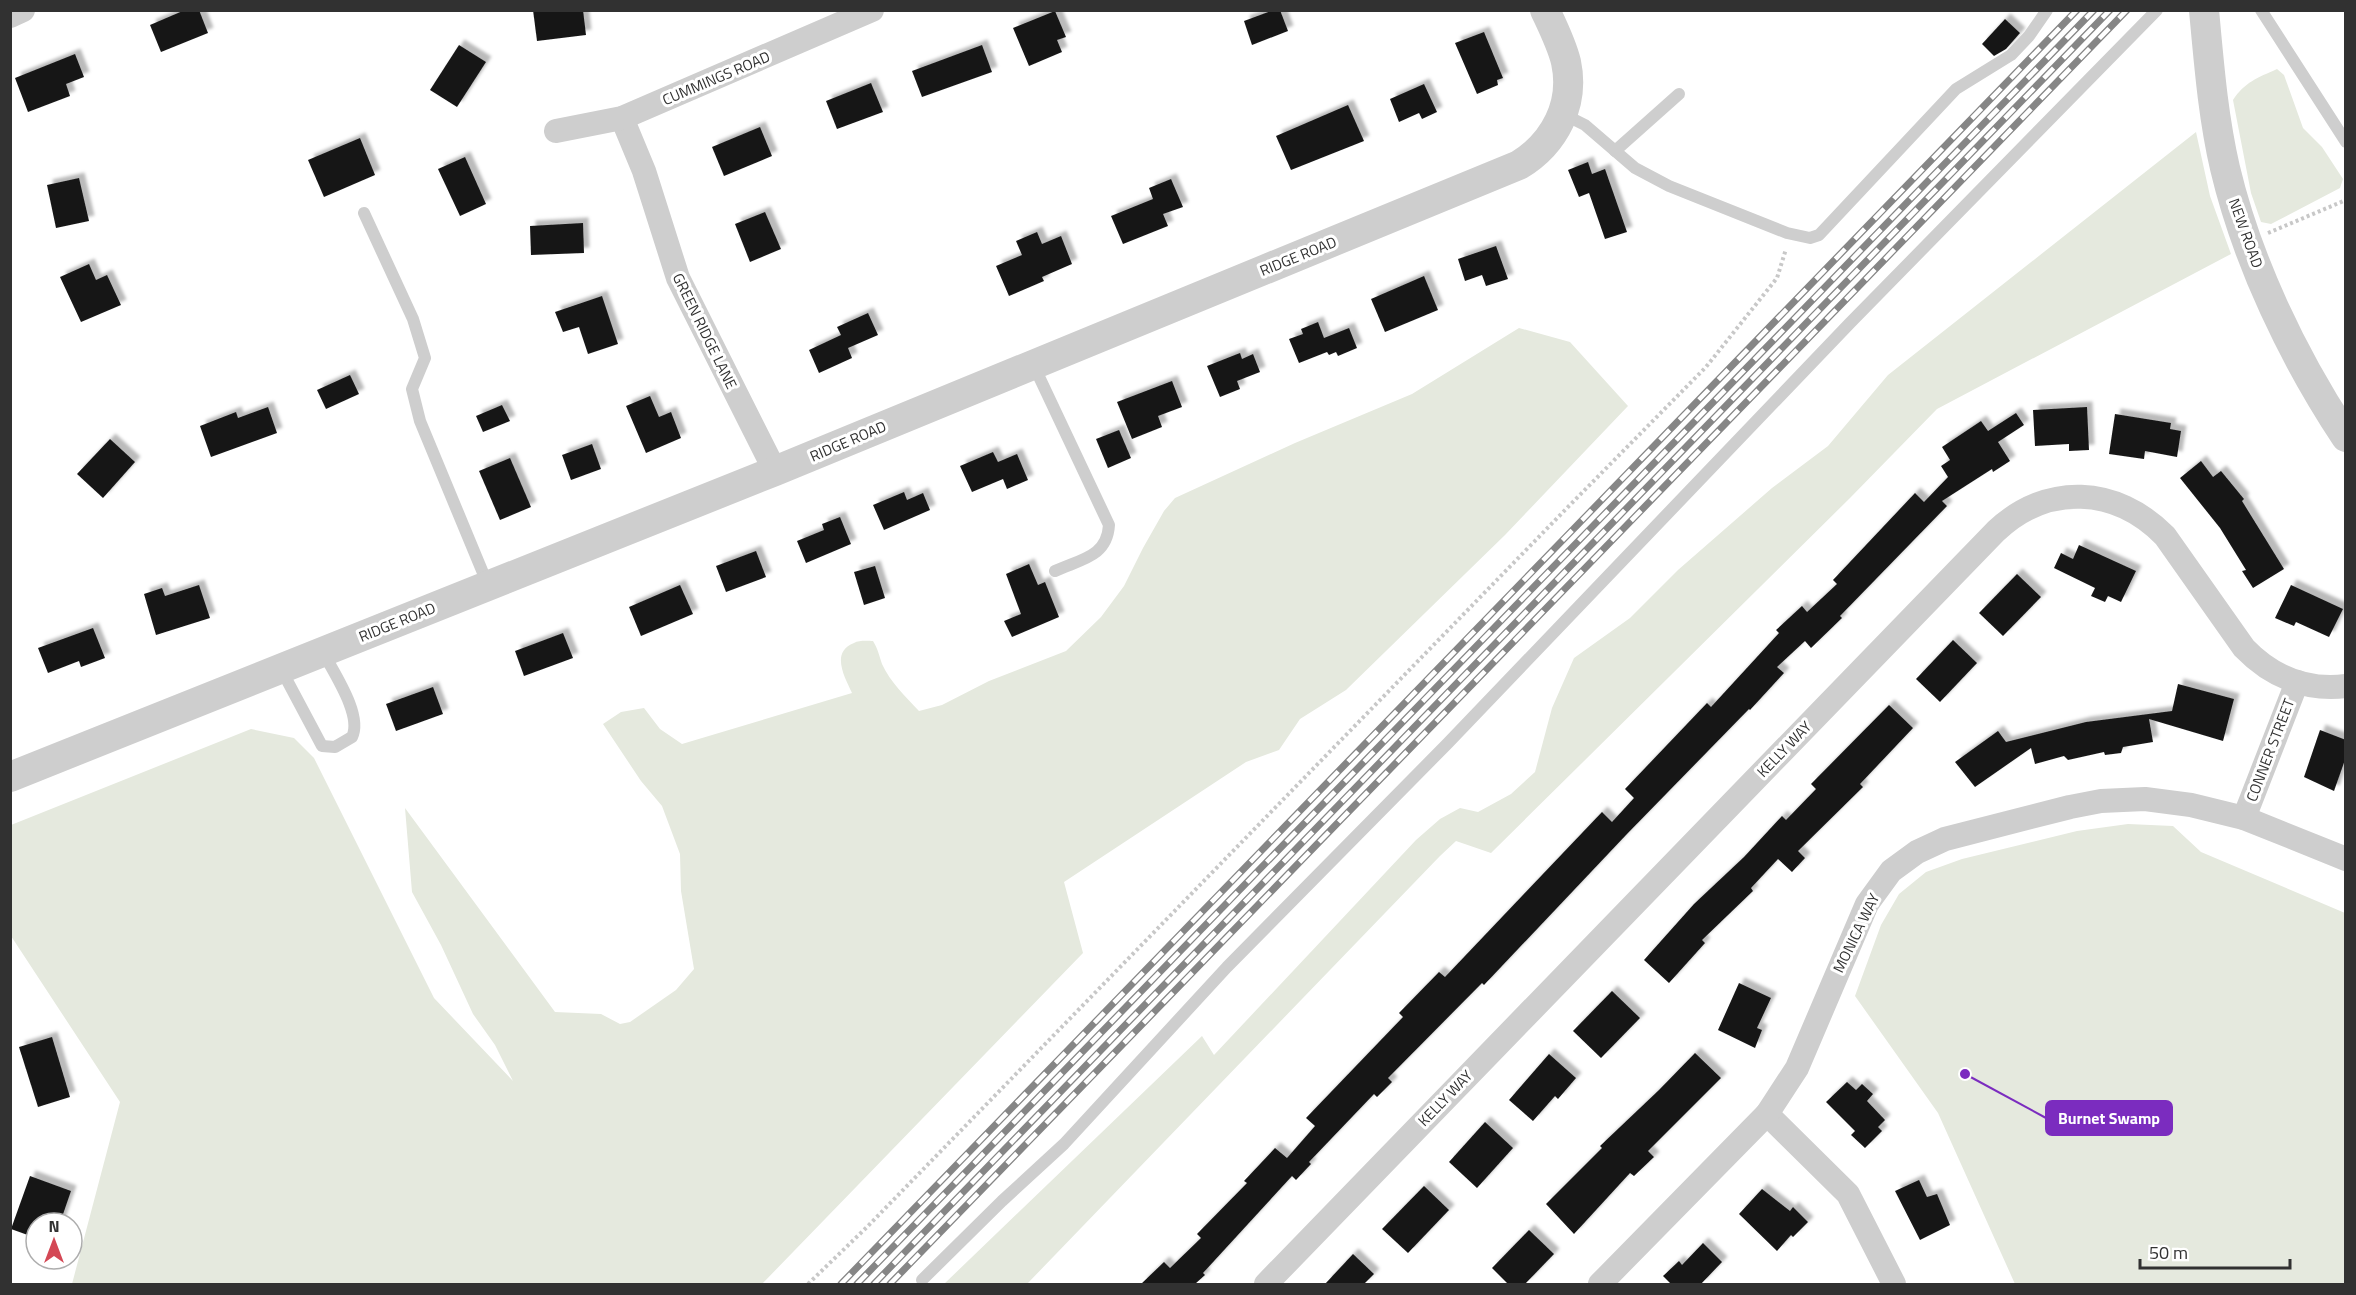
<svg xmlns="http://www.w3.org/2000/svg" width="2356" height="1295" font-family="'Titillium Web',sans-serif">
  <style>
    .green { fill: #e5e9de }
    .building { fill: #181818; filter: url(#shadow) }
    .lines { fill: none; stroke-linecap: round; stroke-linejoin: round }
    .path { stroke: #c8c8c8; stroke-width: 4; stroke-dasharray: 3 3; stroke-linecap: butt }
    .service { stroke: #cecece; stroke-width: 12 }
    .minor { stroke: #cecece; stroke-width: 24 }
    .tertiary { stroke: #cecece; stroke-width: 30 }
    .rail-casing { stroke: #868686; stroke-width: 7 }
    .rail { stroke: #fff; stroke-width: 4.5; stroke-dasharray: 14; stroke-linecap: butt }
    .labels { text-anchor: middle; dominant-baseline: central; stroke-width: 6; stroke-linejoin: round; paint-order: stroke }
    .street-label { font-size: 15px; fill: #313131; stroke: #fff }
    .leader { fill: none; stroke: #7b2cbf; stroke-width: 2 }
    .callout-dot { fill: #7b2cbf; stroke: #fff; stroke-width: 2 }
    .callout { fill: #7b2cbf; stroke: #7b2cbf; stroke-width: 2 }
    .callout-label { font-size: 16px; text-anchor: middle; font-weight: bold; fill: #fff }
  </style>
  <defs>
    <filter id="shadow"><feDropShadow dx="5.5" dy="-5.5" stdDeviation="1.5" flood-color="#0004"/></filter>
  </defs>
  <rect width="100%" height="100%" fill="#fff"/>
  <g class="green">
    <path d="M 2277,69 L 2284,75 L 2303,128 L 2322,147 L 2343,179 L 2340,188 L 2271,224 L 2261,222 L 2251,193 L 2233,100 C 2245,82 2257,78 2277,69 Z"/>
    <path d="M 2196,132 L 2210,196 L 2231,254 L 1937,409 L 1850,498 L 1491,853 L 1456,841 L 1440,856 L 1027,1284 L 944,1284 L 1202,1036 L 1214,1055 L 1416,840 L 1440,819 L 1460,808 L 1478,812 L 1511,794 L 1535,772 L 1552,708 L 1574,658 L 1630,618 L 1678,570 L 1772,488 L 1828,446 L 1888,375 Z"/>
    <path d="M 1519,328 L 1570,342 L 1628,406 L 1505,535 L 1346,690 L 1300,719 L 1279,750 L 1246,762 L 1064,882 L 1083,953 L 762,1284 L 72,1284 L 120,1102 L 11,936 L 11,825 L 251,729 L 294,738 L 314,758 L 434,998 L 513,1081 L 495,1045 L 473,1014 L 441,945 L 412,892 L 405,808 L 555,1012 L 601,1014 L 620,1024 L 630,1022 L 676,990 L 694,969 L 681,891 L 680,854 L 662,806 L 641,781 L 603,724 L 621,712 L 644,708 L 660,729 L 682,744 L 852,693 C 845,678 830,652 854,643 C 859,640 868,641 873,641 C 878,649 879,655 882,664 C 890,682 906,697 919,711 L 942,705 L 989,681 L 1066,651 L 1101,617 L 1124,586 L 1143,548 L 1164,511 L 1175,498 L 1295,443 L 1412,394 Z"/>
    <path d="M 2128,824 L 2173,826 L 2201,852 L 2345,913 L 2345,1284 L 2015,1284 L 1938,1113 L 1855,996 L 1881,925 L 1899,894 L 1926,872 L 1962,859 L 2077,831 Z"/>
  </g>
  <g class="building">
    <path d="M 185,10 L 199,10 L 208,33 L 161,52 L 150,25 Z"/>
    <path d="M 533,10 L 583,10 L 586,35 L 537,41 Z"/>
    <path d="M 1274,10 L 1280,10 L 1288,31 L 1252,45 L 1244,21 Z"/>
    <path d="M 1055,11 L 1066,37 L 1057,40 L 1062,52 L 1029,66 L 1013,28 Z"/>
    <path d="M 2005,19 L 2020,33 L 2006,49 L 1994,56 L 1982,44 Z"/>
    <path d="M 1484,32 L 1503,78 L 1497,80 L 1498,85 L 1477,94 L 1455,43 Z"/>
    <path d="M 459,45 L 486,62 L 457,107 L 430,90 Z"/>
    <path d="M 982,45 L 992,72 L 922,97 L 912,71 Z"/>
    <path d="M 75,54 L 84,77 L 66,84 L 70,96 L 28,112 L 15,78 Z"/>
    <path d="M 871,83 L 883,112 L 837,129 L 826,101 Z"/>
    <path d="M 1424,84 L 1437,112 L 1422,119 L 1419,113 L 1399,122 L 1390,99 Z"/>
    <path d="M 1348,105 L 1364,141 L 1291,170 L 1276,136 Z"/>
    <path d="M 760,127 L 772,156 L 724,176 L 712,147 Z"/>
    <path d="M 360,138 L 375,175 L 324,197 L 308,160 Z"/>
    <path d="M 465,157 L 486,204 L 460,216 L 438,169 Z"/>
    <path d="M 1588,162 L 1592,174 L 1605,169 L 1627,232 L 1605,239 L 1589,193 L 1579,197 L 1568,170 Z"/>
    <path d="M 79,178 L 89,221 L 56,228 L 47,185 Z"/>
    <path d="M 1171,179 L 1183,207 L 1163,214 L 1168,226 L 1123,244 L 1111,216 L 1153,199 L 1149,188 Z"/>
    <path d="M 765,212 L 781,249 L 750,262 L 735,224 Z"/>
    <path d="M 583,223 L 584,253 L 531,255 L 530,226 Z"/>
    <path d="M 1037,232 L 1042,244 L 1061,236 L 1072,264 L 1042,277 L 1044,281 L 1009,296 L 996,266 L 1022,255 L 1016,241 Z"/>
    <path d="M 1496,246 L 1508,279 L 1486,286 L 1482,275 L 1465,281 L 1458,259 Z"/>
    <path d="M 89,264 L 96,280 L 107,275 L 121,305 L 81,322 L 60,277 Z"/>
    <path d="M 1424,276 L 1438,310 L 1385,332 L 1371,299 Z"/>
    <path d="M 602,296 L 618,344 L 588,354 L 579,327 L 563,332 L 555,312 Z"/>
    <path d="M 868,313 L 878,335 L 848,348 L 852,358 L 819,373 L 809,350 L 841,335 L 837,327 Z"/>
    <path d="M 1318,322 L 1324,338 L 1349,328 L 1357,348 L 1338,356 L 1336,352 L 1329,355 L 1327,352 L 1299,363 L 1289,339 L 1303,334 L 1301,329 Z"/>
    <path d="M 1240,353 L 1242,359 L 1253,354 L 1260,372 L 1237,381 L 1240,389 L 1220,397 L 1207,366 Z"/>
    <path d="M 350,375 L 359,394 L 326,409 L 317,390 Z"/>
    <path d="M 1172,381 L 1182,407 L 1158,416 L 1162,427 L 1132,439 L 1117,402 Z"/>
    <path d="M 650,396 L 659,417 L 671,412 L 681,438 L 646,453 L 626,406 Z"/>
    <path d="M 502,405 L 510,421 L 483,432 L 476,416 Z"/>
    <path d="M 268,407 L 277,433 L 211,457 L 200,426 L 236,412 L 238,418 Z"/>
    <path d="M 2087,407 L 2089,450 L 2069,451 L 2069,444 L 2035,446 L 2033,410 Z"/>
    <path d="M 2016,413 L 2024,425 L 1998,442 L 2010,461 L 1993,472 L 1992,469 L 1942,501 L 1947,506 L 1840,616 L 1842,618 L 1811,648 L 1805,641 L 1777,667 L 1784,673 L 1750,710 L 1749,709 L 1626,835 L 1484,985 L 1482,983 L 1388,1078 L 1392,1082 L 1377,1097 L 1374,1094 L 1309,1162 L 1311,1164 L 1296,1180 L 1292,1176 L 1203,1273 L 1205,1275 L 1195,1284 L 1141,1284 L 1164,1262 L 1170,1268 L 1201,1238 L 1197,1234 L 1247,1183 L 1244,1181 L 1275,1148 L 1287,1158 L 1315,1126 L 1306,1118 L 1403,1017 L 1399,1013 L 1439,972 L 1445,977 L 1602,812 L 1612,822 L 1634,798 L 1625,789 L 1707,703 L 1711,707 L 1779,633 L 1776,630 L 1802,606 L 1807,612 L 1837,584 L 1833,580 L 1915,493 L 1924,502 L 1948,477 L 1941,466 L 1950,460 L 1942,447 L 1981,421 L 1988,431 Z"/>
    <path d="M 2115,414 L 2171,423 L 2170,429 L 2181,431 L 2177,457 L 2145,451 L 2144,459 L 2109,454 Z"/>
    <path d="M 1119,430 L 1131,458 L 1108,468 L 1096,439 Z"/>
    <path d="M 110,439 L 135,462 L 103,498 L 77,474 Z"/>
    <path d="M 592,444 L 601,469 L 571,480 L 562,455 Z"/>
    <path d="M 993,452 L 998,462 L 1017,454 L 1028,480 L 1007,489 L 1003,479 L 972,492 L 960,466 Z"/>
    <path d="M 510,458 L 531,507 L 500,520 L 479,471 Z"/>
    <path d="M 2201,461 L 2213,477 L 2221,471 L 2244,499 L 2242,501 L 2284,569 L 2253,588 L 2242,571 L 2246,570 L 2220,528 L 2180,478 Z"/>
    <path d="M 904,492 L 907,500 L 923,493 L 930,510 L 884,530 L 873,505 Z"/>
    <path d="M 840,517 L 851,544 L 806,563 L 797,541 L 824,530 L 822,524 Z"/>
    <path d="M 2079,545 L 2136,571 L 2121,602 L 2108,596 L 2105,602 L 2091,596 L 2095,588 L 2054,568 L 2061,553 L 2073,559 Z"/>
    <path d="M 756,551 L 766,577 L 726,592 L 716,566 Z"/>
    <path d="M 1029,564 L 1038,585 L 1045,582 L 1059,617 L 1012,637 L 1004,621 L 1021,614 L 1006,574 Z"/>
    <path d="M 875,566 L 885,598 L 864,605 L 854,572 Z"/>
    <path d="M 2017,574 L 2041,597 L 2003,636 L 1979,613 Z"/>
    <path d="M 199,585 L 210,618 L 156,635 L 144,594 L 162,588 L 165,596 Z"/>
    <path d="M 680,585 L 693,614 L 641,636 L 629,607 Z"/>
    <path d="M 2291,585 L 2343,609 L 2329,637 L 2296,622 L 2294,626 L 2275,618 Z"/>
    <path d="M 93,628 L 105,658 L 81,667 L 79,661 L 48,673 L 38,648 Z"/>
    <path d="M 563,633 L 573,658 L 524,676 L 515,651 Z"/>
    <path d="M 1953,640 L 1977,663 L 1940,702 L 1916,679 Z"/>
    <path d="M 2178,684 L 2234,699 L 2223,741 L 2149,719 L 2153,742 L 2123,747 L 2121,753 L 2105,755 L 2104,752 L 2068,760 L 2064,756 L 2035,764 L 2031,748 L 1975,787 L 1955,762 L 1998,731 L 2006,742 L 2086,722 L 2172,711 Z"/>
    <path d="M 433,687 L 443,714 L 396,731 L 386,704 Z"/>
    <path d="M 1889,705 L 1913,728 L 1860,784 L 1863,787 L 1798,851 L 1805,858 L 1792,872 L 1778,859 L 1751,888 L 1753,891 L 1702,940 L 1705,943 L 1669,983 L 1644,960 L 1694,904 L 1744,857 L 1782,816 L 1786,820 L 1816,789 L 1811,784 Z"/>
    <path d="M 2320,730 L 2346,740 L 2346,757 L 2334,791 L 2304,777 Z"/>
    <path d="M 1739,983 L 1771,998 L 1757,1028 L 1762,1030 L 1755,1048 L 1718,1030 Z"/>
    <path d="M 1612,991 L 1640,1018 L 1601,1058 L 1573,1031 Z"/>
    <path d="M 52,1037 L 70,1097 L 38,1107 L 19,1047 Z"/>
    <path d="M 1695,1053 L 1721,1078 L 1648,1151 L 1654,1157 L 1634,1176 L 1630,1173 L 1574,1234 L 1546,1204 L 1602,1148 L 1600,1146 L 1659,1090 Z"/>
    <path d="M 1549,1054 L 1576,1078 L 1558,1099 L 1555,1096 L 1533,1121 L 1509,1100 Z"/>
    <path d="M 1847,1082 L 1856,1090 L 1862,1084 L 1873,1094 L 1867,1101 L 1885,1120 L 1878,1127 L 1882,1131 L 1865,1148 L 1851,1135 L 1855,1131 L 1826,1102 Z"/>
    <path d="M 1485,1122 L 1513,1148 L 1477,1188 L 1449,1162 Z"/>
    <path d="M 30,1176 L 71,1191 L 60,1223 L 36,1223 L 36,1238 L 11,1229 Z"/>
    <path d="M 1919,1180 L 1927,1197 L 1937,1194 L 1950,1225 L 1920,1240 L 1895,1191 Z"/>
    <path d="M 1424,1186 L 1449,1210 L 1408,1253 L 1382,1229 Z"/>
    <path d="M 1762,1189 L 1790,1211 L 1793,1207 L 1808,1222 L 1793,1237 L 1791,1235 L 1777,1251 L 1739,1214 Z"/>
    <path d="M 1529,1230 L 1554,1254 L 1525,1284 L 1508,1284 L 1492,1268 Z"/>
    <path d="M 1703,1243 L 1722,1262 L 1701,1284 L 1671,1284 L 1663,1276 L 1679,1261 L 1682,1265 Z"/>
    <path d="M 1353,1254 L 1374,1274 L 1364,1284 L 1325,1284 Z"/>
  </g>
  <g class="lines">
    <g class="path">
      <path d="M 2268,233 L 2346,200"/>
      <path d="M 808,1284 L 867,1227 L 1566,509 L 1706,367 L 1777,278 L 1786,249"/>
    </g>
    <g class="service">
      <path d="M 2261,10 L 2346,142"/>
      <path d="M 1563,114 L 1585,125 L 1635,168 L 1669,186 L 1787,233 L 1810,238 L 1819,235 L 1956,89 L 2011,55 L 2029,36 L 2047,10"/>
      <path d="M 1615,151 L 1679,94"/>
      <path d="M 364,213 L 413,319 L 425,358 L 412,389 L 420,421 L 488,585"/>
      <path d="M 1034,366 L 1109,525 C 1107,557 1081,559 1055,571"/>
      <path d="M 281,669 L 322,746 L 335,747 L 352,737 C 363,715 333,672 323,652"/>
      <path d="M 922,1280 L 1002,1201 L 1064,1144 L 1227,967 L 1448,743 L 1850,323 L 2157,10"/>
    </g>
    <g class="minor">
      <path d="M 10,16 L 23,10"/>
      <path d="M 622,118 L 644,171 L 678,278 L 775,471"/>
      <path d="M 556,131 L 622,118 L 872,10"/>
      <path d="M 2244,818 L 2297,682"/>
      <path d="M 1767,1114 L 1848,1194 L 1894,1284"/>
      <path d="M 1266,1284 L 1996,531 C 2047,483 2116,486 2165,536 L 2244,648 C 2271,676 2306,691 2346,686"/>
      <path d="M 1600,1284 L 1767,1114 L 1797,1068 L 1867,904 L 1891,871 L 1917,852 L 1945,839 L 2070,807 L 2101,801 L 2145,799 L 2191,805 L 2244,818 L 2346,859"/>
    </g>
    <g class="tertiary">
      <path d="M 2204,10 C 2209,64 2213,116 2225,168 C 2247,261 2293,357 2346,437"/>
      <path d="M 10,777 L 775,471 L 1519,165 C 1555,143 1575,104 1566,62 C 1562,45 1553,27 1545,10"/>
    </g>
    <defs>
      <g id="rail">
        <path d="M 841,1284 L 2077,10"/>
        <path d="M 857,1284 L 2094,10"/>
        <path d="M 874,1284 L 2110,10"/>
        <path d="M 890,1284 L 2127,10"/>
      </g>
    </defs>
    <use href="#rail" class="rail-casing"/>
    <use href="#rail" class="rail"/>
  </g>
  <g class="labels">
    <g class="street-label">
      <text transform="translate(716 78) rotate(-23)">CUMMINGS ROAD</text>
      <text transform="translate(2246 233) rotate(70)">NEW ROAD</text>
      <text transform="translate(1298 256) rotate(-22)">RIDGE ROAD</text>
      <text transform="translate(705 331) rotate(64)">GREEN RIDGE LANE</text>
      <text transform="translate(848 441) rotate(-23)">RIDGE ROAD</text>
      <text transform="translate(397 622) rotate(-22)">RIDGE ROAD</text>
      <text transform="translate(1784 749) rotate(-46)">KELLY WAY</text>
      <text transform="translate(2270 750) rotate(-69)">CONNER STREET</text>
      <text transform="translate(1856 933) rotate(-64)">MONICA WAY</text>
      <text transform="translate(1445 1098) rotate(-46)">KELLY WAY</text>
    </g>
  </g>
  <path class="leader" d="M1965 1074L2046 1118"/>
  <circle class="callout-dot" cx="1965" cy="1074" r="6"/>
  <rect class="callout" x="2046" y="1101" width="126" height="34" rx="6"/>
  <g class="callout-label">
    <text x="2109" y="1124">Burnet Swamp</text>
  </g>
  <rect width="2356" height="1295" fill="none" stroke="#313131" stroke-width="24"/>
  <g transform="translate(54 1241)"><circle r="28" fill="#ffffff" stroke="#adadad" stroke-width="1.5"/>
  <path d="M0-4.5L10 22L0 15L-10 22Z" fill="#d44855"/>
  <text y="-9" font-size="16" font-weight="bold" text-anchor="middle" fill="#313131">N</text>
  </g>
  <path d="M2140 1259v9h150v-9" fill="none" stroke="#313131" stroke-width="3"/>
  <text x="2149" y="1259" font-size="18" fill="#313131" stroke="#ffffff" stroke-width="4.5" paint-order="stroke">50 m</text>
</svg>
